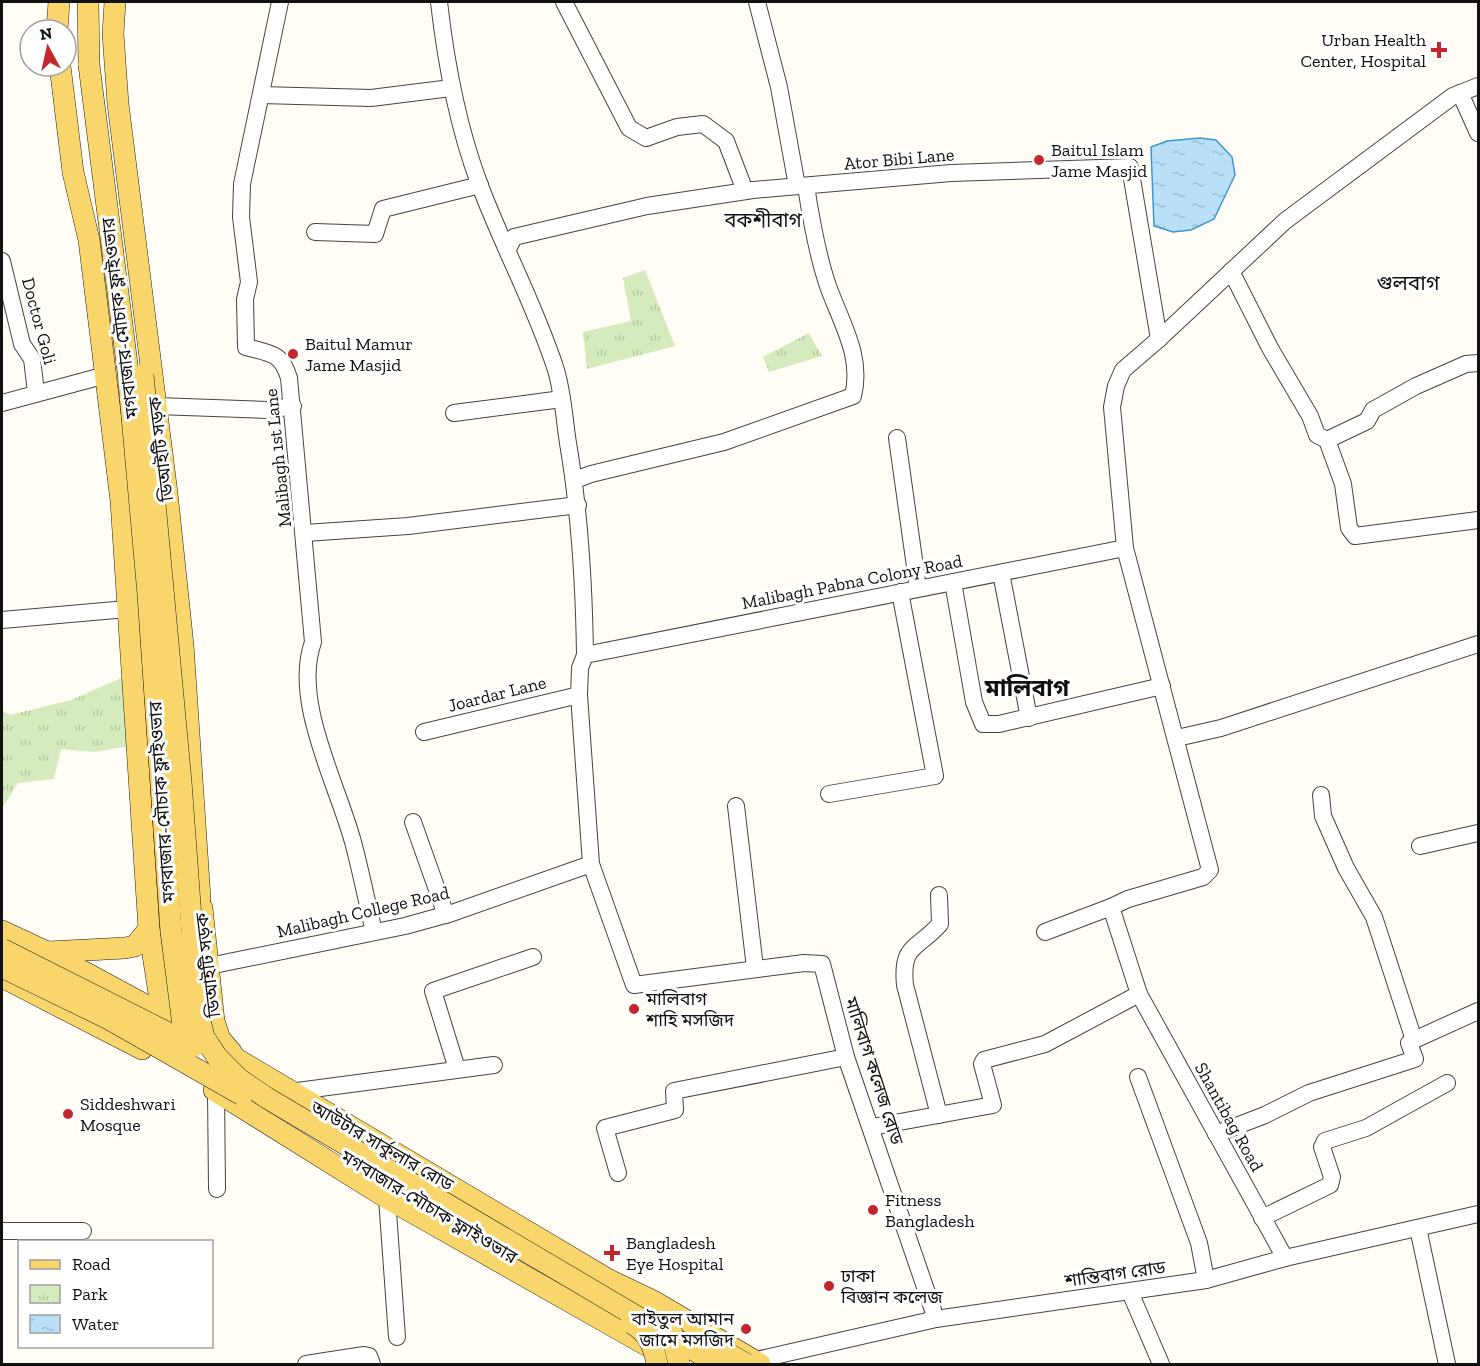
<svg xmlns="http://www.w3.org/2000/svg" width="1480" height="1366" font-family="'Zilla Slab','Noto Sans Bengali',serif">
  <style>
    .park { fill: url(#park-tufts) }
    .water { fill: url(#water-ripples); stroke: #3f96cf; stroke-width: 1.5 }
    .lines { fill: none; stroke-linecap: round; stroke-linejoin: round }
    .minor-casing { stroke: #444; stroke-width: 18 }
    .major-casing { stroke: #222; stroke-width: 22 }
    .minor { stroke: #fff; stroke-width: 16 }
    .major { stroke: #f9d66b; stroke-width: 21 }
    .major-bridge-casing { stroke: #222; stroke-width: 22; stroke-linecap: butt }
    .major-bridge { stroke: #f9d66b; stroke-width: 21 }
    .poi-dot { fill: #c4262e; stroke: #fff; stroke-width: 2 }
    .labels { text-anchor: middle; dominant-baseline: central; stroke-width: 6; stroke-linejoin: round; paint-order: stroke }
    .poi-label { font-size: 18px; fill: #111; stroke: #fff; text-anchor: start }
    .street-label { font-size: 18px; fill: #111; stroke: #fff }
    .neighbourhood-label { font-size: 20px; fill: #111; stroke: #fff }
    .quarter-label { font-size: 21px; fill: #111; stroke: #fff }
    .district-label { font-size: 24px; font-weight: bold; fill: #111; stroke: #fff }
  </style>
  <defs>
    <pattern id="park-tufts" width="24" height="20" patternUnits="userSpaceOnUse" patternTransform="scale(1.5)"><rect width="24" height="20" fill="#d5ebbd"/><path d="M3 7l-1-3M5 7V3M7 7l1-3M15 17l-1-3M17 17v-4M19 17l1-3" fill="none" stroke="#b6c8a1"/></pattern>
    <pattern id="water-ripples" width="26" height="14" patternUnits="userSpaceOnUse" patternTransform="scale(1.5)"><rect width="26" height="14" fill="#b9e0f7"/><path d="M2 4q2-2 4 0t4 0M15 11q2-2 4 0t4 0" fill="none" stroke="#9ebfd3"/></pattern>
  </defs>
  <rect width="100%" height="100%" fill="#fffdf5"/>
  <g class="park">
    <path d="M 645,270 L 675,346 L 587,369 L 583,332 L 631,321 L 623,278 Z"/>
    <path d="M 809,333 L 822,356 L 769,372 L 763,357 Z"/>
    <path d="M 128,675 L 135,745 L 95,752 L 61,749 L 54,779 L 18,783 L 3,807 L 2,711 L 10,715 L 71,700 Z"/>
  </g>
  <path class="water" d="M 1200,138 L 1216,140 L 1232,157 L 1235,175 L 1214,219 L 1191,230 L 1173,232 L 1154,226 L 1151,147 L 1167,141 Z"/>
  <g class="lines">
    <defs>
      <g id="minor">
        <path d="M 280,2 L 242,184 L 241,217 L 249,282 L 245,299 L 246,347 C 271,354 281,352 289,378 L 313,642 C 292,701 337,783 353,842 C 361,872 367,902 374,932"/>
        <path d="M 439,2 C 446,64 457,124 479,183 C 502,245 534,303 555,367 C 563,391 564,418 568,443 C 580,514 584,583 585,655 L 580,668 L 579,695 L 591,864 L 634,985 L 804,963 L 822,964 L 846,1057 L 936,1319"/>
        <path d="M 564,2 L 629,128 L 646,138 L 677,127 L 703,124 L 726,141 L 745,191"/>
        <path d="M 757,2 L 779,87 L 797,186"/>
        <path d="M 1460,93 L 1478,133"/>
        <path d="M 261,95 L 371,98 L 451,88"/>
        <path d="M 315,232 L 375,234 L 383,209 L 480,185"/>
        <path d="M 508,249 L 514,237 L 647,206 L 753,190 L 951,173 L 1130,167 L 1159,339"/>
        <path d="M 2,261 L 22,344 L 32,359 L 36,392"/>
        <path d="M 1231,271 L 1270,348 L 1310,416 L 1317,435 L 1327,440"/>
        <path d="M 1478,363 L 1466,364 L 1416,386 L 1373,410 L 1367,421 L 1327,440 L 1343,484 L 1349,528 L 1355,536 L 1478,520"/>
        <path d="M 2,403 L 106,375"/>
        <path d="M 156,406 L 267,410 L 293,406"/>
        <path d="M 454,413 L 562,399"/>
        <path d="M 897,438 L 918,588"/>
        <path d="M 575,480 L 591,474 L 724,442 L 853,396 C 863,356 841,323 828,286 C 817,254 811,219 806,186"/>
        <path d="M 305,533 L 408,526 L 578,505"/>
        <path d="M 1001,573 L 1029,718"/>
        <path d="M 953,582 L 974,702 L 983,724 L 999,724 L 1162,686"/>
        <path d="M 2,620 L 127,609"/>
        <path d="M 585,655 L 1125,548"/>
        <path d="M 424,732 L 579,695"/>
        <path d="M 1177,738 L 1221,728 L 1478,644"/>
        <path d="M 829,794 L 935,776 L 900,592"/>
        <path d="M 1321,795 L 1323,816 L 1346,868 L 1374,917 L 1414,1040 L 1478,1011"/>
        <path d="M 736,806 L 755,968"/>
        <path d="M 413,822 L 446,915"/>
        <path d="M 1420,846 L 1478,833"/>
        <path d="M 1045,932 L 1111,907"/>
        <path d="M 209,966 L 405,926 L 452,913 L 591,864"/>
        <path d="M 1139,994 L 1285,1258"/>
        <path d="M 457,1069 L 433,991 L 533,957"/>
        <path d="M 1138,1077 L 1199,1243 L 1206,1280"/>
        <path d="M 216,1091 L 217,1189"/>
        <path d="M 290,1092 L 494,1065"/>
        <path d="M 939,1115 L 905,985 C 901,944 917,950 940,924 L 939,895"/>
        <path d="M 872,1127 L 993,1105 L 982,1064 L 984,1060 L 1045,1044 L 1139,994 L 1111,907 L 1128,899 L 1203,877 L 1210,870 L 1125,548 L 1112,407 L 1116,386 L 1123,370 L 1159,339 L 1285,221 L 1453,96 L 1478,86"/>
        <path d="M 1216,1134 L 1265,1115 L 1309,1093 L 1415,1059 L 1409,1043 L 1414,1040"/>
        <path d="M 618,1173 L 605,1128 L 675,1110 L 674,1091 L 846,1057"/>
        <path d="M 387,1198 L 397,1337"/>
        <path d="M 1262,1218 L 1330,1185 L 1332,1177 L 1322,1147 L 1325,1141 L 1366,1128 L 1447,1083"/>
        <path d="M 1418,1228 L 1447,1364"/>
        <path d="M 2,1231 L 83,1231"/>
        <path d="M 1130,1292 L 1161,1364"/>
        <path d="M 748,1362 L 936,1319 L 1206,1280 L 1285,1258 L 1478,1214"/>
        <path d="M 306,1364 L 364,1355 L 369,1356 L 372,1364"/>
      </g>
      <g id="major">
        <path d="M 88,2 L 89,65"/>
        <path d="M 115,2 L 113,34 L 118,104 L 167,493 L 183,645 L 200,898 L 195,908 L 197,925"/>
        <path d="M 57,30 L 59,2"/>
        <path d="M 60,66 L 73,172 L 89,240 L 121,501 L 149,929 L 164,1025"/>
        <path d="M 202,908 L 214,1021 L 220,1039 L 232,1053"/>
        <path d="M 2,931 L 47,952 L 171,1019"/>
        <path d="M 48,952 L 125,948 L 135,946 L 149,929"/>
        <path d="M 2,977 L 142,1049"/>
        <path d="M 138,1033 L 163,1014 L 189,985"/>
        <path d="M 208,1042 L 609,1280 L 655,1302 L 760,1364"/>
        <path d="M 214,1090 L 387,1198 L 657,1351"/>
      </g>
    </defs>
    <use href="#minor" class="minor-casing"/>
    <use href="#major" class="major-casing"/>
    <use href="#minor" class="minor"/>
    <use href="#major" class="major"/>
    <defs>
      <g id="major-bridge">
        <path d="M 89,65 L 128,372 L 148,594 L 171,931 L 185,1041"/>
        <path d="M 143,375 L 181,782 L 198,1013 L 204,1037 L 217,1057 L 239,1079 L 267,1098 L 717,1364"/>
        <path d="M 2,949 L 194,1046"/>
        <path d="M 2,967 L 107,1018 L 242,1095"/>
        <path d="M 631,1323 C 648,1332 654,1346 657,1364"/>
        <path d="M 671,1330 L 679,1364"/>
        <path d="M 702,1339 L 746,1364"/>
      </g>
    </defs>
    <use href="#major-bridge" class="major-bridge-casing"/>
    <use href="#major-bridge" class="major-bridge"/>
  </g>
  <g class="poi-dot">
    <path d="M1436 41h6v6h6v6h-6v6h-6v-6h-6v-6h6z"/>
    <circle cx="1039" cy="160" r="6"/>
    <circle cx="293" cy="354" r="6"/>
    <circle cx="634" cy="1009" r="6"/>
    <circle cx="68" cy="1114" r="6"/>
    <circle cx="873" cy="1210" r="6"/>
    <path d="M609 1244h6v6h6v6h-6v6h-6v-6h-6v-6h6z"/>
    <circle cx="829" cy="1286" r="6"/>
    <circle cx="746" cy="1329" r="6"/>
  </g>
  <g class="labels">
    <g class="poi-label">
      <text x="1426" y="40" text-anchor="end">Urban Health<tspan x="1426" dy="21">Center, Hospital</tspan></text>
      <text x="1051" y="150">Baitul Islam<tspan x="1051" dy="21">Jame Masjid</tspan></text>
      <text x="305" y="344">Baitul Mamur<tspan x="305" dy="21">Jame Masjid</tspan></text>
      <text x="646" y="999">মালিবাগ<tspan x="646" dy="21">শাহি মসজিদ</tspan></text>
      <text x="80" y="1104">Siddeshwari<tspan x="80" dy="21">Mosque</tspan></text>
      <text x="885" y="1200">Fitness<tspan x="885" dy="21">Bangladesh</tspan></text>
      <text x="626" y="1243">Bangladesh<tspan x="626" dy="21">Eye Hospital</tspan></text>
      <text x="841" y="1276">ঢাকা<tspan x="841" dy="21">বিজ্ঞান কলেজ</tspan></text>
      <text x="734" y="1319" text-anchor="end">বাইতুল আমান<tspan x="734" dy="21">জামে মসজিদ</tspan></text>
    </g>
    <g class="street-label">
      <text transform="translate(899 159) rotate(-5)">Ator Bibi Lane</text>
      <text transform="translate(120 318) rotate(-97)">মগবাজার-মৌচাক ফ্লাইওভার</text>
      <text transform="translate(39 321) rotate(75)">Doctor Goli</text>
      <text transform="translate(161 449) rotate(-97)">ডিআইটি সড়ক</text>
      <text transform="translate(278 458) rotate(-96)">Malibagh 1st Lane</text>
      <text transform="translate(852 582) rotate(-11)">Malibagh Pabna Colony Road</text>
      <text transform="translate(497 694) rotate(-14)">Joardar Lane</text>
      <text transform="translate(162 802) rotate(-94)">মগবাজার-মৌচাক ফ্লাইওভার</text>
      <text transform="translate(363 912) rotate(-13)">Malibagh College Road</text>
      <text transform="translate(208 965) rotate(-97)">ডিআইটি সড়ক</text>
      <text transform="translate(874 1071) rotate(72)">মালিবাগ কলেজ রোড</text>
      <text transform="translate(1229 1117) rotate(61)">Shantibag Road</text>
      <text transform="translate(382 1146) rotate(30)">আউটার সার্কুলার রোড</text>
      <text transform="translate(429 1207) rotate(31)">মগবাজার-মৌচাক ফ্লাইওভার</text>
      <text transform="translate(1115 1274) rotate(-8)">শান্তিবাগ রোড</text>
    </g>
    <g class="neighbourhood-label">
      <text x="763" y="220">বকশীবাগ</text>
    </g>
    <g class="quarter-label">
      <text x="1408" y="282">গুলবাগ</text>
    </g>
    <g class="district-label">
      <text x="1027" y="687">মালিবাগ</text>
    </g>
  </g>
  <rect width="1480" height="1366" fill="none" stroke="#111111" stroke-width="6"/>
  <rect x="18" y="1240" width="195" height="108" fill="#ffffff" stroke="#a0a0a0" stroke-width="1.5"/>
  <rect x="30" y="1260" width="30" height="9" fill="#f9d66b" stroke="#a0a0a0" stroke-width="1.5"/>
  <text x="72" y="1270" font-size="18" fill="#111111">Road</text>
  <rect x="30" y="1285" width="30" height="18" fill="url(#park-tufts)" stroke="#a0a0a0" stroke-width="1.5"/>
  <text x="72" y="1300" font-size="18" fill="#111111">Park</text>
  <rect x="30" y="1315" width="30" height="18" fill="url(#water-ripples)" stroke="#a0a0a0" stroke-width="1.5"/>
  <text x="72" y="1330" font-size="18" fill="#111111">Water</text>
  <g transform="translate(48 48) rotate(352)"><circle r="28" fill="#ffffff" stroke="#a0a0a0" stroke-width="1.5"/>
  <path d="M0-4.5L10 22L0 15L-10 22Z" fill="#c4262e"/>
  <text y="-9" font-size="16" font-weight="bold" text-anchor="middle" fill="#111111">N</text>
  </g>
</svg>
